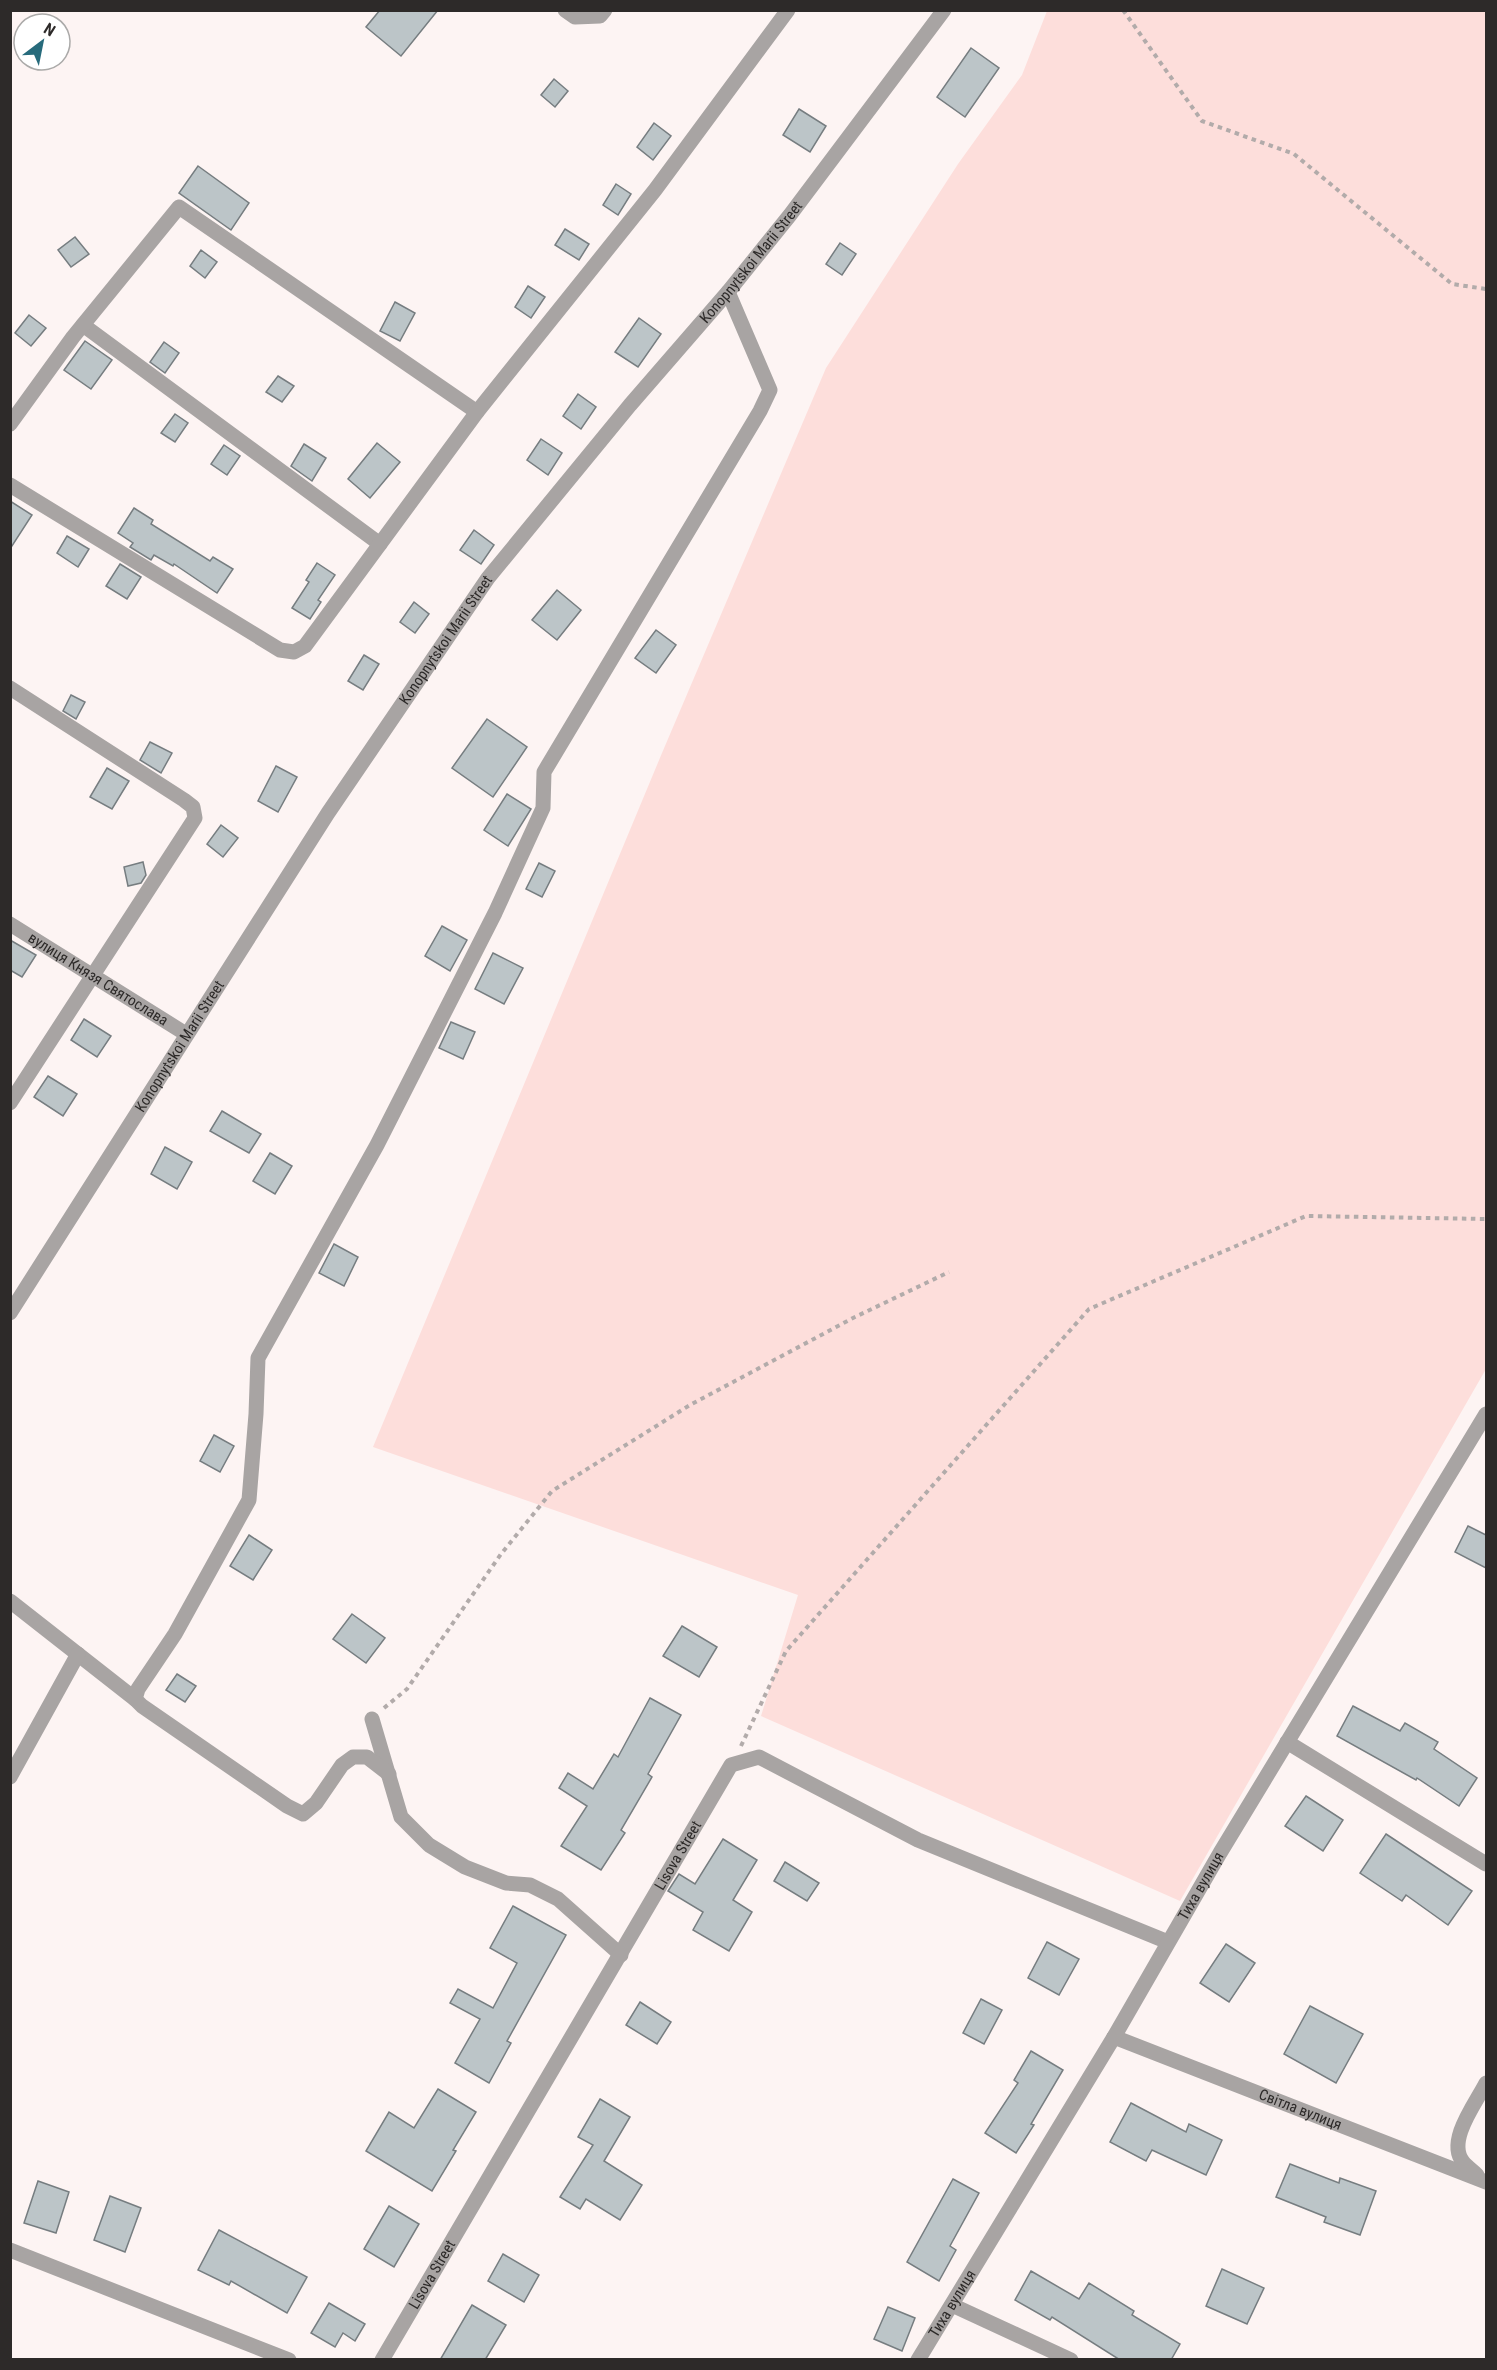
<svg xmlns="http://www.w3.org/2000/svg" width="1497" height="2370" font-family="'Roboto Condensed',sans-serif">
  <style>
    .green { fill: #fddedb }
    .building { fill: #bcc5c8; stroke: #767d80; stroke-width: 1.5 }
    .lines { fill: none; stroke-linecap: round; stroke-linejoin: round }
    .path { stroke: #b2abaa; stroke-width: 4; stroke-dasharray: 4.5 4.5; stroke-linecap: butt }
    .minor { stroke: #a8a4a3; stroke-width: 15 }
    .labels { text-anchor: middle; dominant-baseline: central; stroke-width: 4.5; stroke-linejoin: round; paint-order: stroke }
    .street-label { font-size: 15px; fill: #2d2a29; stroke: #fff }
  </style>
  <rect width="100%" height="100%" fill="#fdf4f3"/>
  <path class="green" d="M 1047,11 L 1486,11 L 1486,1369 L 1180,1901 L 761,1716 L 798,1595 L 373,1447 L 662,753 L 826,368 L 958,164 L 1022,75 Z"/>
  <g class="building">
    <path d="M 380,10 L 438,10 L 401,56 L 366,27 Z"/>
    <path d="M 971,48 L 999,68 L 965,117 L 937,97 Z"/>
    <path d="M 554,79 L 568,91 L 555,107 L 541,95 Z"/>
    <path d="M 799,109 L 826,126 L 810,152 L 783,135 Z"/>
    <path d="M 654,123 L 671,136 L 653,160 L 637,147 Z"/>
    <path d="M 198,166 L 249,203 L 231,230 L 179,193 Z"/>
    <path d="M 616,184 L 631,194 L 618,215 L 603,205 Z"/>
    <path d="M 565,229 L 589,244 L 579,260 L 555,245 Z"/>
    <path d="M 75,237 L 89,254 L 71,267 L 58,250 Z"/>
    <path d="M 840,243 L 856,254 L 842,275 L 826,264 Z"/>
    <path d="M 201,250 L 217,262 L 205,278 L 190,266 Z"/>
    <path d="M 528,286 L 545,297 L 531,318 L 515,307 Z"/>
    <path d="M 395,302 L 415,313 L 400,341 L 380,331 Z"/>
    <path d="M 29,315 L 46,328 L 31,346 L 15,333 Z"/>
    <path d="M 639,318 L 661,334 L 638,367 L 615,352 Z"/>
    <path d="M 85,341 L 112,360 L 91,389 L 64,370 Z"/>
    <path d="M 164,342 L 179,353 L 165,373 L 150,362 Z"/>
    <path d="M 278,376 L 294,386 L 282,402 L 266,392 Z"/>
    <path d="M 578,394 L 596,407 L 581,429 L 563,416 Z"/>
    <path d="M 175,414 L 188,423 L 175,442 L 161,433 Z"/>
    <path d="M 541,439 L 562,453 L 548,475 L 527,460 Z"/>
    <path d="M 377,443 L 400,462 L 370,498 L 348,479 Z"/>
    <path d="M 304,444 L 326,458 L 312,481 L 291,466 Z"/>
    <path d="M 224,445 L 240,456 L 227,475 L 211,464 Z"/>
    <path d="M 10,501 L 32,515 L 10,549 Z"/>
    <path d="M 134,508 L 153,520 L 151,524 L 210,561 L 213,557 L 233,569 L 217,593 L 174,564 L 173,566 L 154,555 L 151,560 L 130,547 L 133,543 L 118,533 Z"/>
    <path d="M 474,530 L 494,545 L 481,564 L 460,550 Z"/>
    <path d="M 67,536 L 89,549 L 78,567 L 57,553 Z"/>
    <path d="M 317,563 L 335,575 L 318,600 L 321,602 L 310,619 L 292,608 L 309,582 L 306,580 Z"/>
    <path d="M 120,564 L 141,577 L 127,599 L 106,586 Z"/>
    <path d="M 557,590 L 581,610 L 557,640 L 532,620 Z"/>
    <path d="M 414,602 L 429,614 L 415,633 L 400,622 Z"/>
    <path d="M 656,630 L 676,645 L 656,673 L 635,658 Z"/>
    <path d="M 364,655 L 379,664 L 363,690 L 348,681 Z"/>
    <path d="M 71,695 L 85,702 L 76,719 L 63,711 Z"/>
    <path d="M 487,719 L 527,747 L 493,797 L 452,768 Z"/>
    <path d="M 150,742 L 172,753 L 161,773 L 140,760 Z"/>
    <path d="M 276,766 L 297,777 L 278,812 L 258,801 Z"/>
    <path d="M 107,768 L 129,781 L 112,809 L 90,797 Z"/>
    <path d="M 507,794 L 531,809 L 508,846 L 484,830 Z"/>
    <path d="M 221,825 L 238,838 L 223,857 L 207,844 Z"/>
    <path d="M 143,862 L 146,875 L 141,883 L 128,886 L 124,867 Z"/>
    <path d="M 539,863 L 555,871 L 542,897 L 526,889 Z"/>
    <path d="M 442,926 L 467,940 L 450,971 L 425,956 Z"/>
    <path d="M 10,940 L 36,955 L 22,977 L 10,970 Z"/>
    <path d="M 493,953 L 523,968 L 504,1004 L 475,989 Z"/>
    <path d="M 84,1019 L 111,1036 L 97,1057 L 71,1040 Z"/>
    <path d="M 451,1022 L 475,1032 L 463,1059 L 439,1048 Z"/>
    <path d="M 48,1076 L 77,1094 L 63,1116 L 34,1097 Z"/>
    <path d="M 222,1111 L 261,1134 L 249,1153 L 210,1131 Z"/>
    <path d="M 165,1147 L 192,1162 L 177,1189 L 151,1174 Z"/>
    <path d="M 270,1153 L 292,1166 L 275,1194 L 253,1181 Z"/>
    <path d="M 334,1244 L 358,1257 L 344,1286 L 319,1273 Z"/>
    <path d="M 214,1435 L 234,1446 L 220,1472 L 200,1461 Z"/>
    <path d="M 1468,1526 L 1486,1535 L 1486,1568 L 1455,1552 Z"/>
    <path d="M 249,1535 L 272,1550 L 253,1580 L 230,1566 Z"/>
    <path d="M 352,1614 L 385,1638 L 366,1663 L 333,1639 Z"/>
    <path d="M 682,1626 L 717,1647 L 699,1677 L 663,1656 Z"/>
    <path d="M 177,1674 L 196,1686 L 185,1702 L 166,1690 Z"/>
    <path d="M 650,1698 L 681,1715 L 648,1774 L 652,1777 L 621,1830 L 625,1833 L 601,1870 L 561,1846 L 587,1806 L 559,1788 L 568,1773 L 593,1789 L 614,1754 L 618,1757 Z"/>
    <path d="M 1353,1706 L 1400,1731 L 1405,1723 L 1438,1742 L 1434,1749 L 1477,1778 L 1459,1806 L 1417,1778 L 1416,1780 L 1337,1736 Z"/>
    <path d="M 1306,1796 L 1343,1820 L 1323,1851 L 1285,1826 Z"/>
    <path d="M 1386,1834 L 1472,1891 L 1448,1925 L 1406,1895 L 1402,1901 L 1360,1873 Z"/>
    <path d="M 723,1839 L 757,1860 L 733,1900 L 752,1912 L 729,1951 L 693,1930 L 703,1912 L 668,1891 L 679,1874 L 695,1884 Z"/>
    <path d="M 785,1862 L 819,1883 L 807,1901 L 774,1881 Z"/>
    <path d="M 513,1906 L 566,1935 L 507,2041 L 511,2043 L 489,2083 L 455,2063 L 480,2019 L 450,2003 L 458,1989 L 493,2008 L 517,1963 L 490,1948 Z"/>
    <path d="M 1047,1942 L 1079,1959 L 1059,1995 L 1028,1978 Z"/>
    <path d="M 1226,1944 L 1255,1963 L 1229,2002 L 1200,1983 Z"/>
    <path d="M 981,1999 L 1002,2010 L 984,2044 L 963,2033 Z"/>
    <path d="M 640,2002 L 671,2022 L 657,2044 L 626,2025 Z"/>
    <path d="M 1310,2006 L 1363,2034 L 1336,2083 L 1284,2054 Z"/>
    <path d="M 1031,2051 L 1063,2070 L 1031,2124 L 1034,2125 L 1016,2153 L 985,2133 L 1018,2083 L 1014,2080 Z"/>
    <path d="M 438,2089 L 476,2112 L 453,2150 L 456,2151 L 432,2191 L 366,2151 L 389,2112 L 414,2128 Z"/>
    <path d="M 600,2099 L 630,2117 L 604,2161 L 642,2185 L 620,2220 L 586,2199 L 580,2209 L 560,2197 L 593,2145 L 578,2137 Z"/>
    <path d="M 1131,2103 L 1186,2132 L 1189,2124 L 1222,2140 L 1206,2175 L 1152,2150 L 1146,2161 L 1110,2142 Z"/>
    <path d="M 1290,2164 L 1339,2183 L 1340,2178 L 1376,2191 L 1360,2235 L 1324,2222 L 1326,2217 L 1276,2197 Z"/>
    <path d="M 953,2179 L 979,2193 L 950,2246 L 956,2250 L 939,2281 L 907,2262 Z"/>
    <path d="M 38,2181 L 69,2192 L 56,2233 L 24,2223 Z"/>
    <path d="M 110,2196 L 141,2208 L 125,2252 L 94,2240 Z"/>
    <path d="M 389,2206 L 419,2224 L 394,2267 L 364,2249 Z"/>
    <path d="M 219,2230 L 307,2277 L 287,2313 L 231,2281 L 229,2285 L 198,2270 Z"/>
    <path d="M 503,2254 L 539,2275 L 524,2302 L 488,2281 Z"/>
    <path d="M 1222,2269 L 1264,2288 L 1247,2324 L 1206,2306 Z"/>
    <path d="M 1031,2271 L 1079,2299 L 1089,2283 L 1134,2311 L 1132,2315 L 1180,2344 L 1171,2360 L 1120,2360 L 1052,2317 L 1050,2320 L 1015,2300 Z"/>
    <path d="M 329,2303 L 365,2324 L 355,2341 L 343,2333 L 335,2347 L 311,2333 Z"/>
    <path d="M 472,2305 L 506,2325 L 485,2360 L 440,2360 Z"/>
    <path d="M 888,2307 L 915,2318 L 902,2351 L 874,2339 Z"/>
  </g>
  <g class="lines">
    <g class="path">
      <path d="M 1123,10 L 1202,121 L 1294,154 L 1452,284 L 1486,289"/>
      <path d="M 384,1708 L 407,1689 L 501,1554 L 552,1491 L 690,1405 L 853,1318 L 949,1272"/>
      <path d="M 741,1746 L 786,1651 L 1089,1309 L 1306,1216 L 1486,1219"/>
    </g>
    <g class="minor">
      <path d="M 565,10 L 575,17 L 600,16 L 605,10"/>
      <path d="M 83,325 L 380,544"/>
      <path d="M 10,424 L 73,337 L 179,207 L 477,412"/>
      <path d="M 10,485 L 280,650 L 294,652 L 305,646 L 477,412 L 655,190 L 788,10"/>
      <path d="M 10,688 L 184,800 L 193,807 L 195,818 L 10,1103"/>
      <path id="s1" d="M 10,924 L 186,1034"/>
      <path id="s2" d="M 10,1313 L 328,813 L 488,578 L 630,405 L 728,292 L 790,215 L 944,10"/>
      <path d="M 10,1601 L 135,1699"/>
      <path d="M 372,1719 L 401,1817 L 429,1845 L 465,1867 L 506,1883 L 530,1885 L 558,1899 L 621,1955"/>
      <path d="M 1287,1742 L 1486,1864"/>
      <path d="M 389,1774 L 367,1757 L 353,1757 L 342,1765 L 316,1803 L 303,1814 L 287,1806 L 142,1706 L 135,1699 L 138,1689 L 175,1634 L 249,1500 L 256,1414 L 258,1358 L 377,1145 L 495,913 L 543,808 L 544,772 L 760,411 L 770,390 L 728,292"/>
      <path d="M 10,1777 L 78,1654"/>
      <path id="s3" d="M 1114,2037 L 1486,2182"/>
      <path d="M 1477,2175 C 1473,2171 1467,2167 1463,2162 C 1446,2141 1476,2103 1486,2083"/>
      <path d="M 10,2250 L 289,2360"/>
      <path d="M 952,2305 L 1071,2360"/>
      <path id="s4" d="M 382,2360 L 731,1765 L 759,1757 L 918,1840 L 1168,1942"/>
      <path id="s5" d="M 918,2360 L 1114,2037 L 1220,1853 L 1486,1414"/>
    </g>
  </g>
  <g class="labels">
    <g class="street-label">
      <text stroke="none"><textPath href="#s2" startOffset="1288">Konopnytskoi Marii Street</textPath></text>
      <text stroke="none"><textPath href="#s2" startOffset="802">Konopnytskoi Marii Street</textPath></text>
      <text stroke="none"><textPath href="#s1" startOffset="104">вулиця Князя Святослава</textPath></text>
      <text stroke="none"><textPath href="#s2" startOffset="316">Konopnytskoi Marii Street</textPath></text>
      <text stroke="none"><textPath href="#s4" startOffset="585">Lisova Street</textPath></text>
      <text stroke="none"><textPath href="#s5" startOffset="552">Тиха вулиця</textPath></text>
      <text stroke="none"><textPath href="#s3" startOffset="200">Світла вулиця</textPath></text>
      <text stroke="none"><textPath href="#s4" startOffset="99">Lisova Street</textPath></text>
      <text stroke="none"><textPath href="#s5" startOffset="66">Тиха вулиця</textPath></text>
    </g>
  </g>
  <rect width="1497" height="2370" fill="none" stroke="#2d2a29" stroke-width="24"/>
  <g transform="translate(42 42) rotate(32)"><circle r="28" fill="#ffffff" stroke="#abaaa9" stroke-width="1.5"/>
  <path d="M0-4.5L10 22L0 15L-10 22Z" fill="#276b7c"/>
  <text y="-9" font-size="16" font-weight="bold" text-anchor="middle" fill="#2d2a29">N</text>
  </g>
</svg>
